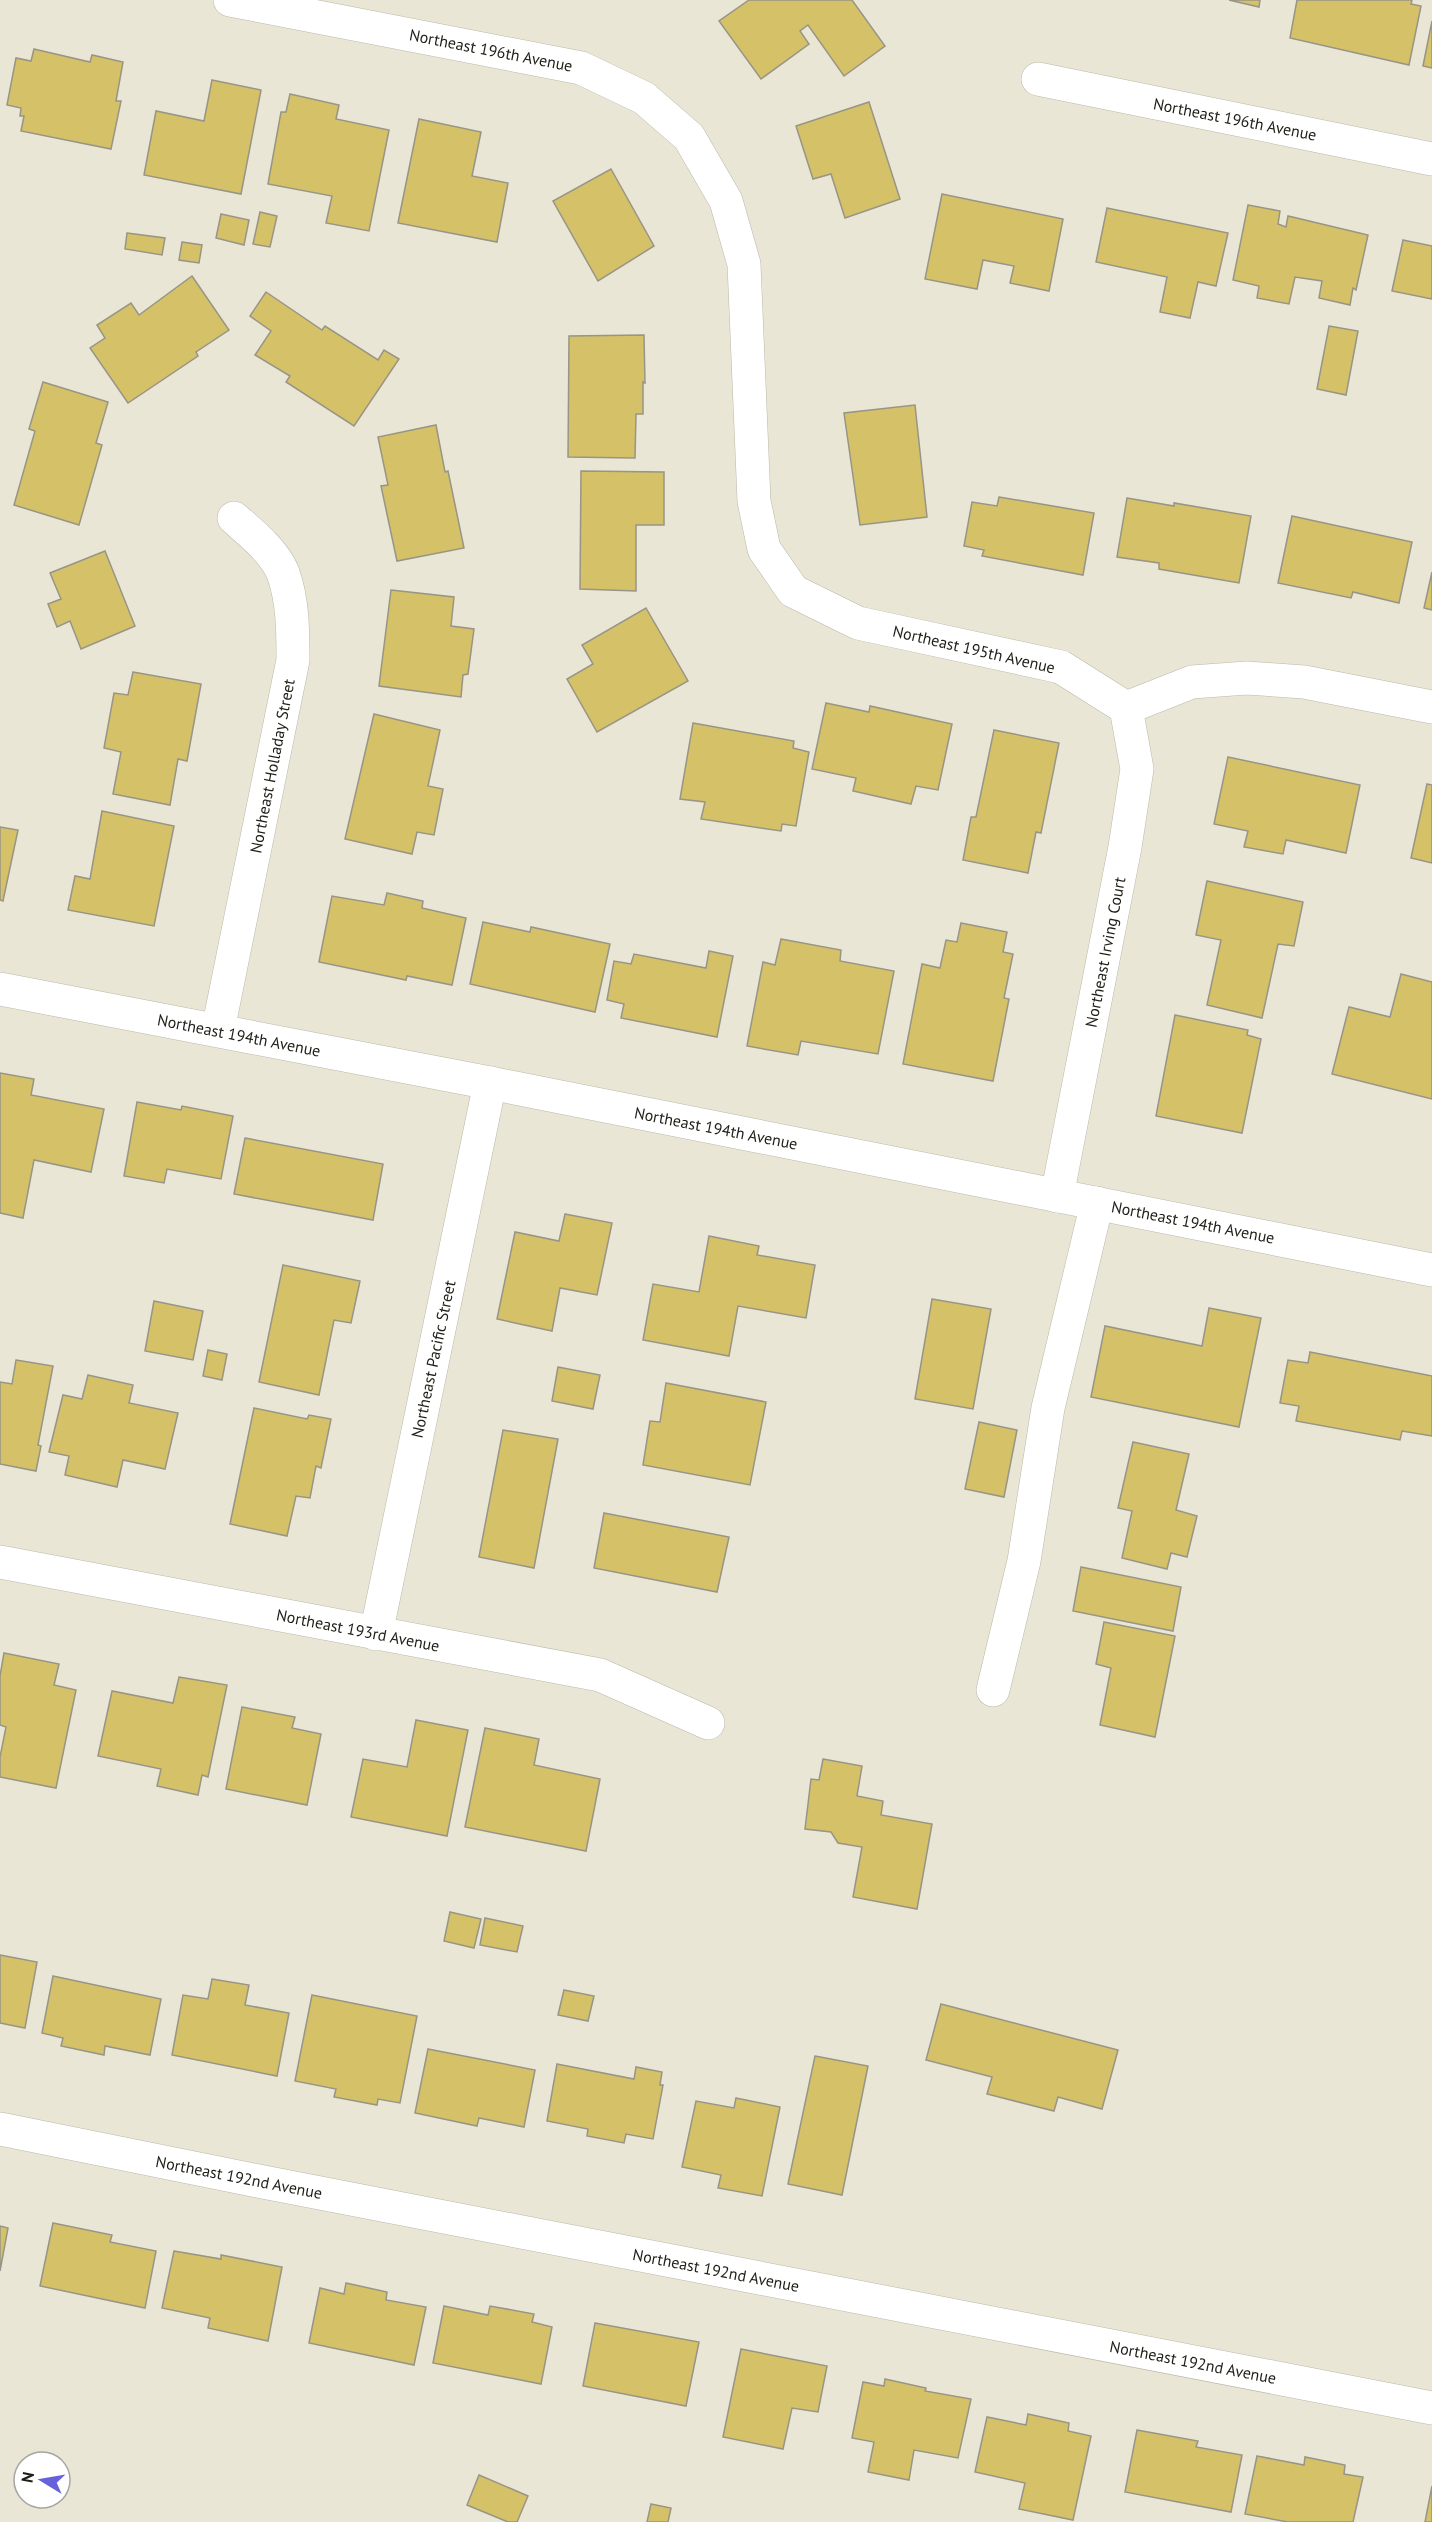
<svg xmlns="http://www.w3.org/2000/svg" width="1432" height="2522" font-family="'PT Sans',sans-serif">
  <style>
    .building { fill: #d5c168; stroke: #989586; stroke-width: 1.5 }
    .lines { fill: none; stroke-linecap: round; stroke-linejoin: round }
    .minor-casing { stroke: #bcb8a9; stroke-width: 34 }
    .minor { stroke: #fff; stroke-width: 33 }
    .labels { text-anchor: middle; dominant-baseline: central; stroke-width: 5; stroke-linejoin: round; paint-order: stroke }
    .street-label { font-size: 16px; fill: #1e1d17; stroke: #fff }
  </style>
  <rect width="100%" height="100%" fill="#e9e6d6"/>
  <g class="building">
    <path d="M 749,0 L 852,0 L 885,46 L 844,76 L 808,25 L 800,31 L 809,44 L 761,79 L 719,21 Z"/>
    <path d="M 1229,0 L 1260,0 L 1259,7 Z"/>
    <path d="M 1297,0 L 1412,0 L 1411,4 L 1421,6 L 1409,65 L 1290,38 Z"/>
    <path d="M 1432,21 L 1432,68 L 1423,66 Z"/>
    <path d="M 34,49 L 90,62 L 92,55 L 123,62 L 116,101 L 121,101 L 111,149 L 21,131 L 24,116 L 20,116 L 21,108 L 7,105 L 16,58 L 31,61 Z"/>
    <path d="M 212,80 L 261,90 L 241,194 L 144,175 L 156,111 L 204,121 Z"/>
    <path d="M 290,94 L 339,105 L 336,119 L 389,130 L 369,231 L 326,223 L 332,196 L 268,184 L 281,112 L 286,112 Z"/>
    <path d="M 869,102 L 900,199 L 845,218 L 831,174 L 813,179 L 796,126 Z"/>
    <path d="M 419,119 L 481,132 L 472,176 L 508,183 L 497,242 L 398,223 Z"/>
    <path d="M 611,169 L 654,246 L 598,281 L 553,201 Z"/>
    <path d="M 942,194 L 1063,219 L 1049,291 L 1010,283 L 1014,266 L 983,260 L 977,289 L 925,279 Z"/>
    <path d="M 1248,205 L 1280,211 L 1278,224 L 1286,227 L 1288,216 L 1368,235 L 1356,290 L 1353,288 L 1350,305 L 1319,298 L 1322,281 L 1295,277 L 1289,304 L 1257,298 L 1259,286 L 1233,280 Z"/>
    <path d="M 1107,208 L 1228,233 L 1216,286 L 1198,282 L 1190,318 L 1160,312 L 1167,277 L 1096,262 Z"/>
    <path d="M 260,212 L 277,216 L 270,247 L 253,244 Z"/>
    <path d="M 221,214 L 249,220 L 244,245 L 216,238 Z"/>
    <path d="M 127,233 L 165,238 L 162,255 L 125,249 Z"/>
    <path d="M 1403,240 L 1432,246 L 1432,299 L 1392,291 Z"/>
    <path d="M 182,242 L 202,245 L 199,263 L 179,260 Z"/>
    <path d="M 192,276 L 229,330 L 196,352 L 198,356 L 128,403 L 90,348 L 105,338 L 97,325 L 131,303 L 139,315 Z"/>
    <path d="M 266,292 L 322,330 L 325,326 L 378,360 L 384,350 L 399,359 L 354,426 L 286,382 L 290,376 L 255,355 L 271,331 L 250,316 Z"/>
    <path d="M 1329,326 L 1358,331 L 1346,395 L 1317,389 Z"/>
    <path d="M 644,335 L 645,383 L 643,382 L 643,414 L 636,414 L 635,458 L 568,457 L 569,336 Z"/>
    <path d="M 43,382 L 108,402 L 96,443 L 102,445 L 79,525 L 14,505 L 35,431 L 29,429 Z"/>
    <path d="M 915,405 L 927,517 L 860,525 L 844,413 Z"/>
    <path d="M 436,425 L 445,472 L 448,471 L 464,548 L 397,561 L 381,486 L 388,485 L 378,437 Z"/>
    <path d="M 581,471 L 664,472 L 664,525 L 636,525 L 636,591 L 580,589 Z"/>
    <path d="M 999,497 L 1094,513 L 1083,575 L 982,556 L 984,550 L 964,546 L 972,502 L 997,506 Z"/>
    <path d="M 1127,498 L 1174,506 L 1174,503 L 1251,516 L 1239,583 L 1159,569 L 1159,563 L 1117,557 Z"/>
    <path d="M 1292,516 L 1412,542 L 1399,603 L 1353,592 L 1351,598 L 1278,583 Z"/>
    <path d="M 105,551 L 135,626 L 81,649 L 70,621 L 57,627 L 48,604 L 61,599 L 50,573 Z"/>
    <path d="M 1432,572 L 1432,610 L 1424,608 Z"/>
    <path d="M 391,590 L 454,597 L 451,626 L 474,629 L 468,674 L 463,675 L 461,697 L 379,686 Z"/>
    <path d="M 646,608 L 688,681 L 597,732 L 567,679 L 593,664 L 582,645 Z"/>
    <path d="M 133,672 L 201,684 L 187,761 L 178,759 L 170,805 L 113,794 L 121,752 L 104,748 L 114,693 L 128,695 Z"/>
    <path d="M 826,703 L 869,712 L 870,706 L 952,724 L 938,790 L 916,786 L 911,804 L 853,791 L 856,778 L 812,769 Z"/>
    <path d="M 374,714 L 440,730 L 428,786 L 443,789 L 434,835 L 417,832 L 412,854 L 345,839 Z"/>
    <path d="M 693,723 L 794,741 L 793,748 L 809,752 L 796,826 L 782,824 L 781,831 L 701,819 L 705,802 L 680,799 Z"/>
    <path d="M 994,730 L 1059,743 L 1041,833 L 1036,832 L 1028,873 L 963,860 L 971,817 L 976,817 Z"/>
    <path d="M 1228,757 L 1360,785 L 1346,853 L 1286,840 L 1283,854 L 1244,847 L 1248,831 L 1214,824 Z"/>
    <path d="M 1427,784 L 1432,785 L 1432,863 L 1411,858 Z"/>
    <path d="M 102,811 L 174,826 L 154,926 L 68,910 L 75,876 L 90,879 Z"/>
    <path d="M 0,827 L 18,830 L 3,901 L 0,900 Z"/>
    <path d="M 1207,881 L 1303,902 L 1294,946 L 1278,944 L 1262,1018 L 1207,1005 L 1221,940 L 1196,935 Z"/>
    <path d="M 387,893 L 423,901 L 422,908 L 466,918 L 452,985 L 407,976 L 406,980 L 319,962 L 332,896 L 384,905 Z"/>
    <path d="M 483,922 L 530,932 L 531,927 L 610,944 L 595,1012 L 470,984 Z"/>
    <path d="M 961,923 L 1007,932 L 1003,952 L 1013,954 L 1004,998 L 1009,999 L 993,1081 L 903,1064 L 922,964 L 940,968 L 946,940 L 957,942 Z"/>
    <path d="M 781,939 L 841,950 L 840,961 L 894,971 L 878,1054 L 801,1041 L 798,1055 L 747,1046 L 763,962 L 775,965 Z"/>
    <path d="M 709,951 L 733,956 L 717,1037 L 621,1018 L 624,1004 L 607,1000 L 614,961 L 631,964 L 634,954 L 706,968 Z"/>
    <path d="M 1401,974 L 1432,982 L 1432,1099 L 1332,1074 L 1349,1007 L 1390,1017 Z"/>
    <path d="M 1175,1015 L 1248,1030 L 1247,1035 L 1261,1039 L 1242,1133 L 1156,1116 Z"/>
    <path d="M 0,1073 L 34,1079 L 31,1095 L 104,1109 L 91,1172 L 34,1160 L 23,1218 L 0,1213 Z"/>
    <path d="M 137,1102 L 181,1110 L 182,1106 L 233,1116 L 221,1179 L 167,1169 L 164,1183 L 124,1176 Z"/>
    <path d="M 245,1138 L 383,1164 L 373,1220 L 234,1194 Z"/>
    <path d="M 565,1214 L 612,1223 L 597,1295 L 560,1288 L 552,1331 L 497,1319 L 515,1232 L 559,1241 Z"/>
    <path d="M 709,1236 L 759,1246 L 757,1255 L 815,1265 L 806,1318 L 738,1306 L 729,1356 L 643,1340 L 653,1284 L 699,1292 Z"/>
    <path d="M 283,1265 L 360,1281 L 351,1323 L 334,1320 L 319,1395 L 259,1382 Z"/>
    <path d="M 932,1299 L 991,1309 L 973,1409 L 915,1399 Z"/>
    <path d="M 154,1301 L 203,1311 L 193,1360 L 145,1351 Z"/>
    <path d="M 1209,1308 L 1261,1318 L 1239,1427 L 1091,1397 L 1105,1326 L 1202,1346 Z"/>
    <path d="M 208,1350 L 227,1354 L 222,1380 L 203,1376 Z"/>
    <path d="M 1310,1352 L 1432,1376 L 1432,1436 L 1402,1431 L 1400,1440 L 1296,1421 L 1299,1406 L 1280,1403 L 1288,1360 L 1308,1363 Z"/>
    <path d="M 16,1360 L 53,1366 L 38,1445 L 41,1446 L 36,1471 L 0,1464 L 0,1382 L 12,1384 Z"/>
    <path d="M 558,1367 L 600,1375 L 593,1409 L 552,1401 Z"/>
    <path d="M 88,1375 L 133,1385 L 129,1403 L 178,1413 L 165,1469 L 123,1460 L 117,1487 L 65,1475 L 69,1456 L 49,1452 L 63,1395 L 82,1399 Z"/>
    <path d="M 666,1383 L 766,1402 L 750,1485 L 643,1465 L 650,1421 L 660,1422 Z"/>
    <path d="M 254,1408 L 307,1419 L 309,1415 L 331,1419 L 321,1468 L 316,1466 L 310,1498 L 296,1496 L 287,1536 L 230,1524 Z"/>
    <path d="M 979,1422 L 1017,1430 L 1004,1497 L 965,1489 Z"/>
    <path d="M 503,1430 L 558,1439 L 534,1568 L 479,1557 Z"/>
    <path d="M 1133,1442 L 1189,1454 L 1176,1510 L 1197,1516 L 1187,1557 L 1171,1553 L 1167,1569 L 1122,1558 L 1132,1511 L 1118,1508 Z"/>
    <path d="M 604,1513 L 729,1537 L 717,1592 L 594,1568 Z"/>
    <path d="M 1081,1567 L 1181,1587 L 1173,1631 L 1073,1611 Z"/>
    <path d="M 1104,1622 L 1175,1636 L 1155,1737 L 1100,1725 L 1111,1668 L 1096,1664 Z"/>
    <path d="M 4,1653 L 59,1664 L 54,1685 L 76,1690 L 56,1788 L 0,1777 L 0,1757 L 6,1727 L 0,1725 L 0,1676 Z"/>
    <path d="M 179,1677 L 227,1685 L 208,1777 L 202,1775 L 198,1795 L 157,1786 L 161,1769 L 98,1756 L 112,1691 L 173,1703 Z"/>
    <path d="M 242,1707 L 295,1717 L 292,1728 L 321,1734 L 307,1805 L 226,1789 Z"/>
    <path d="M 416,1720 L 468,1730 L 447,1836 L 351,1817 L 363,1759 L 407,1767 Z"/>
    <path d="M 485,1728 L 539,1739 L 534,1765 L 600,1779 L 586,1851 L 465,1827 Z"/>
    <path d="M 823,1759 L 862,1766 L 857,1796 L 883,1801 L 881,1815 L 932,1824 L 917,1909 L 853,1897 L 862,1847 L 838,1843 L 831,1832 L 805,1829 L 811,1779 L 819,1780 Z"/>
    <path d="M 450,1912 L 481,1919 L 474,1948 L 444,1941 Z"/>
    <path d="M 485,1918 L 523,1926 L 517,1952 L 480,1945 Z"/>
    <path d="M 0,1955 L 37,1962 L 25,2028 L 0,2023 Z"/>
    <path d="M 53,1976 L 161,1999 L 150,2055 L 105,2046 L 104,2055 L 61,2046 L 63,2038 L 42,2033 Z"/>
    <path d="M 212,1979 L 249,1985 L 245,2005 L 289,2013 L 277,2076 L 172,2055 L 183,1995 L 208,1999 Z"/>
    <path d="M 564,1990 L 594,1996 L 588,2021 L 558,2015 Z"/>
    <path d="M 312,1995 L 417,2016 L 400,2103 L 378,2099 L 377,2105 L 334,2097 L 336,2089 L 295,2081 Z"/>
    <path d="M 941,2004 L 1118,2050 L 1102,2109 L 1058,2097 L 1054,2111 L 987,2094 L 992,2077 L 926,2060 Z"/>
    <path d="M 428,2049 L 535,2070 L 524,2127 L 479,2118 L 477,2126 L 415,2113 Z"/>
    <path d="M 815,2056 L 868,2066 L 842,2195 L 788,2184 Z"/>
    <path d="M 557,2064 L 634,2079 L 636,2067 L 662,2072 L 660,2085 L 663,2085 L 653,2139 L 626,2134 L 624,2143 L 587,2136 L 588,2129 L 547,2121 Z"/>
    <path d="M 736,2098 L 780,2107 L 762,2196 L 718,2188 L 721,2175 L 682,2167 L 696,2101 L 734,2108 Z"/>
    <path d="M 53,2223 L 112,2235 L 110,2242 L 156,2251 L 145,2308 L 40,2286 Z"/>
    <path d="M 0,2226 L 8,2228 L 0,2271 Z"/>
    <path d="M 174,2251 L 221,2259 L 221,2255 L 282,2267 L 268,2341 L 208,2328 L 210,2318 L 162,2308 Z"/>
    <path d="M 346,2283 L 387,2292 L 386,2300 L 426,2307 L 414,2365 L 309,2343 L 320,2288 L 344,2294 Z"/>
    <path d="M 444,2306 L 488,2315 L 490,2306 L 534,2314 L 532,2322 L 552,2327 L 541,2384 L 433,2363 Z"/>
    <path d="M 595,2323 L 699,2342 L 686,2406 L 583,2386 Z"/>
    <path d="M 741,2349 L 827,2366 L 818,2412 L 792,2408 L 783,2449 L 723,2437 Z"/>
    <path d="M 885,2379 L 926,2388 L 925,2391 L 971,2399 L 958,2458 L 914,2450 L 909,2480 L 868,2472 L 874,2442 L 852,2438 L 863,2382 L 884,2386 Z"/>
    <path d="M 1028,2414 L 1069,2423 L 1068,2431 L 1091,2436 L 1073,2520 L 1019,2509 L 1025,2483 L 975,2472 L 987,2417 L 1026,2425 Z"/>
    <path d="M 1137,2430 L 1198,2441 L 1196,2447 L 1242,2455 L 1231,2512 L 1125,2492 Z"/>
    <path d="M 1257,2456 L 1304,2465 L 1305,2457 L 1345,2465 L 1344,2474 L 1363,2477 L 1353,2522 L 1288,2522 L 1245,2514 Z"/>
    <path d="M 479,2475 L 528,2496 L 517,2522 L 508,2522 L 467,2505 Z"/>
    <path d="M 1432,2486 L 1432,2522 L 1425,2522 Z"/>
    <path d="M 651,2504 L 671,2508 L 668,2522 L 647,2522 Z"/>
  </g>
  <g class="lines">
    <defs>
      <g id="minor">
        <path d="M 230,0 L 581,68 L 644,98 L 689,137 L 726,201 L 744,264 L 754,501 L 764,549 L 793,591 L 858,623 L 1061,667 L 1126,708 L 1192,682 L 1247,678 L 1304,682 L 1432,707"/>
        <path d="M 1038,79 L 1432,159"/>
        <path d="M 0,989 L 490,1083 L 1432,1270"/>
        <path d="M 218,1030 L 293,660 C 293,631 293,601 283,573 C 274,551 251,533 234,518"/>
        <path d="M 1057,1196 L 1125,847 L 1137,769 L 1126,708"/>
        <path d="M 0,1562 L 600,1675 L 708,1723"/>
        <path d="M 376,1634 L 490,1083"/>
        <path d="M 993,1690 L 1024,1561 L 1048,1408 L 1097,1203"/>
        <path d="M 0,2129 L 258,2181 L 1432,2408"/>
      </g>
    </defs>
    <use href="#minor" class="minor-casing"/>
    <use href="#minor" class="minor"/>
  </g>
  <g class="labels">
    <g class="street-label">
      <text transform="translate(491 50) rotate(11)">Northeast 196th Avenue</text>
      <text transform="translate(1235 119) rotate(11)">Northeast 196th Avenue</text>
      <text transform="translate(974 649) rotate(13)">Northeast 195th Avenue</text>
      <text transform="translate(272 766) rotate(-79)">Northeast Holladay Street</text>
      <text transform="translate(1105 952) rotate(-79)">Northeast Irving Court</text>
      <text transform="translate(239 1035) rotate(11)">Northeast 194th Avenue</text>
      <text transform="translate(716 1128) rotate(11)">Northeast 194th Avenue</text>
      <text transform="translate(1193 1222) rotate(11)">Northeast 194th Avenue</text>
      <text transform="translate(433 1359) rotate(-78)">Northeast Pacific Street</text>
      <text transform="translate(358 1630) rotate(11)">Northeast 193rd Avenue</text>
      <text transform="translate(239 2177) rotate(11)">Northeast 192nd Avenue</text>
      <text transform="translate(716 2270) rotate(11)">Northeast 192nd Avenue</text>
      <text transform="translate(1193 2362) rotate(11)">Northeast 192nd Avenue</text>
    </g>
  </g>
  <g transform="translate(42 2480) rotate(281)"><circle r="28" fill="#ffffff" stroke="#a5a5a2" stroke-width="1.5"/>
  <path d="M0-4.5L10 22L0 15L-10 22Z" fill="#6562db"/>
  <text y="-9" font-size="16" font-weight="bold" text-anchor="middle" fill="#1e1d17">N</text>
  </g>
</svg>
